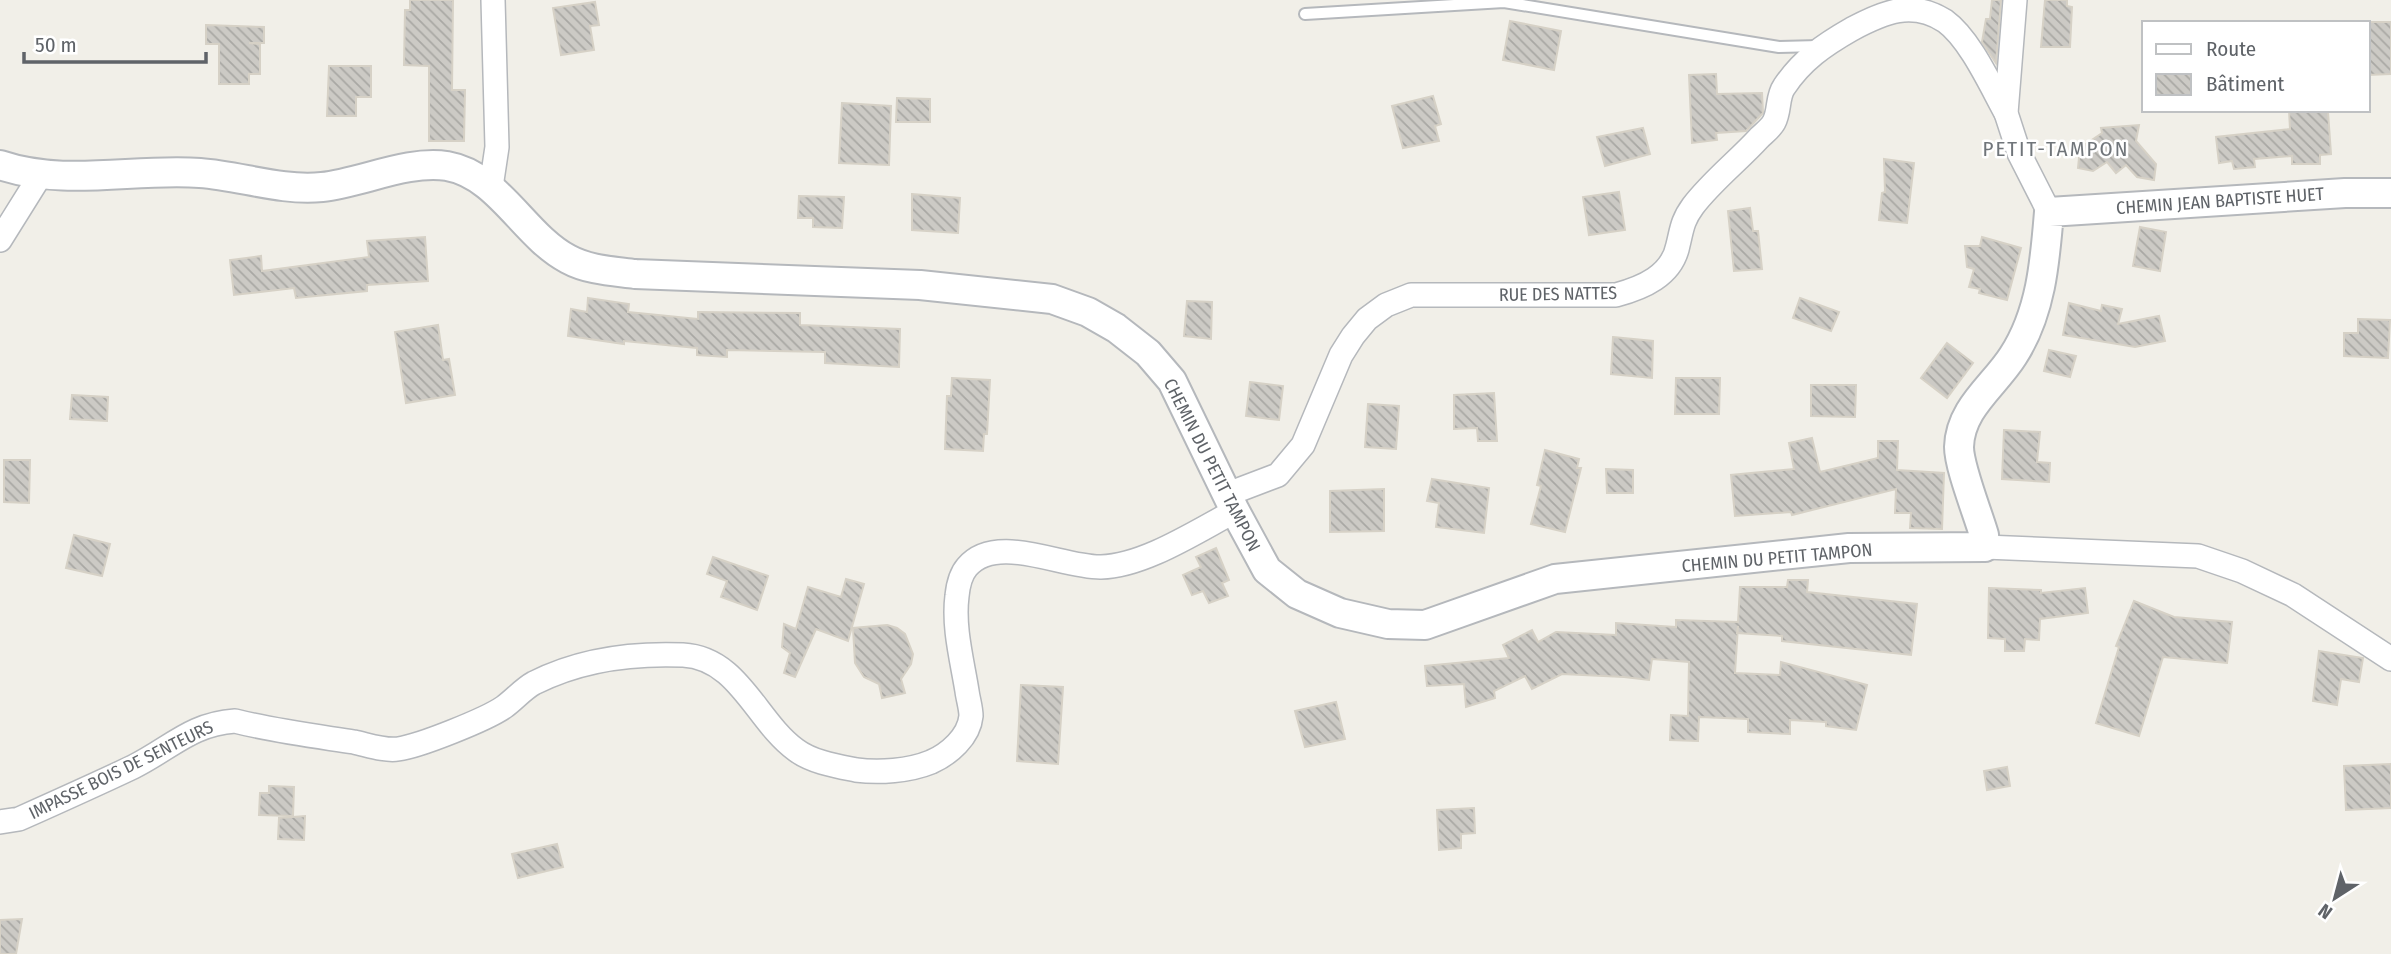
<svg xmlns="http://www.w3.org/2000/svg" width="2391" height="954" font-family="'Fira Sans Condensed',sans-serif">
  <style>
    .building { fill: url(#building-back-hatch); stroke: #d6d1c6; stroke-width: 2 }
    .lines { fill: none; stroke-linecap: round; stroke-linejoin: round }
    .service-casing { stroke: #b5b8bc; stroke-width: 14 }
    .minor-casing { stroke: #b5b8bc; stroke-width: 26 }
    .tertiary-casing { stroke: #b5b8bc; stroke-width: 32 }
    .service { stroke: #fff; stroke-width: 10 }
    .minor { stroke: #fff; stroke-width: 23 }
    .tertiary { stroke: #fff; stroke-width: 28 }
    .labels { text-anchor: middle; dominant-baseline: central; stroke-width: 5; stroke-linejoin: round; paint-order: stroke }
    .street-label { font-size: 18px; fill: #5f6368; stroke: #fff }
    .quarter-label { font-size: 21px; letter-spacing: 2px; fill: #70757a; stroke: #fff }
  </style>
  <defs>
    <pattern id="building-back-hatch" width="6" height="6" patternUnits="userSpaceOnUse" patternTransform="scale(1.75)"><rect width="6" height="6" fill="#cccac5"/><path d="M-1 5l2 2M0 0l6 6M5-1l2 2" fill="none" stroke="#a9a8a4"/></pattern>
  </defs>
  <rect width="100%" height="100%" fill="#f1efe8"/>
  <g class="building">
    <path d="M 410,0 L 453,0 L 452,90 L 465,90 L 464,141 L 429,141 L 429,66 L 404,65 L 405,10 L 410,10 Z"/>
    <path d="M 1992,0 L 2001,0 L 1996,63 L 1982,42 L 1986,19 L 1990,19 Z"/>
    <path d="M 2045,0 L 2067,0 L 2067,6 L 2072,7 L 2070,47 L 2041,47 Z"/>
    <path d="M 595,2 L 599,25 L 590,26 L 594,50 L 561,55 L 553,8 Z"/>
    <path d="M 1510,21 L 1561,31 L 1554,70 L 1503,60 Z"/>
    <path d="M 2368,22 L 2391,22 L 2391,74 L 2368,75 Z"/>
    <path d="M 206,25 L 264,27 L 264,43 L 249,43 L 260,44 L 260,74 L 249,74 L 249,84 L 219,84 L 219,44 L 206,44 Z"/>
    <path d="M 329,66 L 371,66 L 371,97 L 356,97 L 356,116 L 327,116 Z"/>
    <path d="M 1716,74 L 1717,94 L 1762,93 L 1763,113 L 1746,131 L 1716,133 L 1717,140 L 1692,143 L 1689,75 Z"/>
    <path d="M 1433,96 L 1441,124 L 1435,126 L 1439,141 L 1403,148 L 1392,106 Z"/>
    <path d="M 897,98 L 930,99 L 930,122 L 896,122 Z"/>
    <path d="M 842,103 L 891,106 L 889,165 L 839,163 Z"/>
    <path d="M 2289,110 L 2328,112 L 2331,154 L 2320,155 L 2320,164 L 2292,164 L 2292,156 L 2254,159 L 2255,167 L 2234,169 L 2232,161 L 2219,163 L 2216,137 L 2290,129 Z"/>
    <path d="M 2139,125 L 2136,141 L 2156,164 L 2154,180 L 2137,177 L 2126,165 L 2116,173 L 2107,162 L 2093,171 L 2078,168 L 2080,148 L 2102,133 L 2101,128 Z"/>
    <path d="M 1643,128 L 1650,154 L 1605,166 L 1597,137 Z"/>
    <path d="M 1884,159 L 1914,163 L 1907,223 L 1879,220 L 1882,193 L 1885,192 Z"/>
    <path d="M 1619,192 L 1625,230 L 1589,235 L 1583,197 Z"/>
    <path d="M 912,194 L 960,198 L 958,233 L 912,230 Z"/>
    <path d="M 799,196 L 844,197 L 842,228 L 813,227 L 813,218 L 798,218 Z"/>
    <path d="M 1750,208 L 1753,231 L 1758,231 L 1762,269 L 1734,271 L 1728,211 Z"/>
    <path d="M 2140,227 L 2166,232 L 2160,271 L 2133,266 Z"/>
    <path d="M 425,237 L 428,281 L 367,285 L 367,291 L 296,298 L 294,288 L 234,295 L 230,260 L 261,256 L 262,271 L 369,257 L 367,241 Z"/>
    <path d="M 1982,237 L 2021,248 L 2007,300 L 1979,293 L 1980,289 L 1969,287 L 1974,269 L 1967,267 L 1965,246 L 1980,246 Z"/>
    <path d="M 588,298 L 629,304 L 628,312 L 698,319 L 698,312 L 800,313 L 800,325 L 900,329 L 899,367 L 825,363 L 825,352 L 727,350 L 727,357 L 697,355 L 697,348 L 624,341 L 624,344 L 568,336 L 571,309 L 587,312 Z"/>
    <path d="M 1800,298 L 1839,312 L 1831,331 L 1793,318 Z"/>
    <path d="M 1187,301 L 1212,302 L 1211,339 L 1184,336 Z"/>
    <path d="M 2069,303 L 2101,311 L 2102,305 L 2122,309 L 2118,324 L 2159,316 L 2165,341 L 2135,347 L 2063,335 Z"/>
    <path d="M 2358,319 L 2390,320 L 2388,358 L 2344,356 L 2344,333 L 2358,333 Z"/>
    <path d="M 438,325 L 443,360 L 449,359 L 455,395 L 406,403 L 395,332 Z"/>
    <path d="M 1613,337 L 1653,341 L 1652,378 L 1611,374 Z"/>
    <path d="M 1947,343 L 1973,363 L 1947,398 L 1921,378 Z"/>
    <path d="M 2049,350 L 2076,356 L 2070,377 L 2044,371 Z"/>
    <path d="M 952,378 L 990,380 L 987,434 L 984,434 L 983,451 L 945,449 L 947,396 L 951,396 Z"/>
    <path d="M 1676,378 L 1720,378 L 1719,414 L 1675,414 Z"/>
    <path d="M 1250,382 L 1283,386 L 1279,420 L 1246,416 Z"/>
    <path d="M 1811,385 L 1856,385 L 1855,417 L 1811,416 Z"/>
    <path d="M 1494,393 L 1497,441 L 1478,441 L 1477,428 L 1454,429 L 1454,395 Z"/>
    <path d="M 72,395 L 108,397 L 107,421 L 70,419 Z"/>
    <path d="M 1368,404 L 1399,406 L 1396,449 L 1365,447 Z"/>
    <path d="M 2004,430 L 2040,432 L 2037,462 L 2050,463 L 2049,482 L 2002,479 Z"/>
    <path d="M 1812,438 L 1820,472 L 1878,458 L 1878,441 L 1898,441 L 1897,470 L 1944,473 L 1942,529 L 1910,528 L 1911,513 L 1895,513 L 1896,489 L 1792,515 L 1791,512 L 1735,516 L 1731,475 L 1794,469 L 1789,443 Z"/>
    <path d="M 1545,450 L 1579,459 L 1577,468 L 1581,468 L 1565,532 L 1531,524 L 1541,486 L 1537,485 Z"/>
    <path d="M 4,460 L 30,460 L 29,503 L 4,502 Z"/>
    <path d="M 1606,469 L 1633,470 L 1633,493 L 1607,493 Z"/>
    <path d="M 1432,479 L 1489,488 L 1484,533 L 1436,527 L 1439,503 L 1427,501 Z"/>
    <path d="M 1384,489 L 1384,531 L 1330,532 L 1330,491 Z"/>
    <path d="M 74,535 L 110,544 L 102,576 L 66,568 Z"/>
    <path d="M 1216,548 L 1229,580 L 1222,583 L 1228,596 L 1209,603 L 1203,591 L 1192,595 L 1183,575 L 1201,567 L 1196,557 Z"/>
    <path d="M 713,557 L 768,576 L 757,610 L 721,597 L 727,581 L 707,574 Z"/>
    <path d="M 846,579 L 864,584 L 848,641 L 816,629 L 795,677 L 784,673 L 790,653 L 782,647 L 784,624 L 796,629 L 808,587 L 841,597 Z"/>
    <path d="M 1788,580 L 1808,580 L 1807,592 L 1917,604 L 1911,655 L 1782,641 L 1782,636 L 1737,633 L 1738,626 L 1735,673 L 1780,675 L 1781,662 L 1867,685 L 1856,730 L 1826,726 L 1826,722 L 1790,720 L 1790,734 L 1748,732 L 1748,719 L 1699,717 L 1698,741 L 1670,740 L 1671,715 L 1688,716 L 1689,662 L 1652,659 L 1649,680 L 1624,677 L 1562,674 L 1532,689 L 1525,676 L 1494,691 L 1495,698 L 1466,707 L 1464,684 L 1427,686 L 1425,666 L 1509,658 L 1503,645 L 1532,630 L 1538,642 L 1556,632 L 1616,635 L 1616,623 L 1676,627 L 1676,620 L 1738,622 L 1740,587 L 1787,587 Z"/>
    <path d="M 1989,588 L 2041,590 L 2041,593 L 2085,588 L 2088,613 L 2040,619 L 2039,640 L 2025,639 L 2024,651 L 2005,651 L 2005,639 L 1988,638 Z"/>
    <path d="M 2134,601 L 2174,617 L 2232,622 L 2227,663 L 2163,657 L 2139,736 L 2096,723 L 2119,647 L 2116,646 Z"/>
    <path d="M 887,625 L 897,628 L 905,634 L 913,654 L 911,664 L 901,679 L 905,693 L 882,698 L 879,684 L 864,677 L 855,663 L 853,628 Z"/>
    <path d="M 2319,651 L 2363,658 L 2359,682 L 2341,679 L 2337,705 L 2313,701 Z"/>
    <path d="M 1021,685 L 1063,687 L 1058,764 L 1017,761 Z"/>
    <path d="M 1336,702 L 1345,739 L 1305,747 L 1295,711 Z"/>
    <path d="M 2391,764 L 2391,808 L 2346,810 L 2344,766 Z"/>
    <path d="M 2007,767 L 2010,786 L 1987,790 L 1984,771 Z"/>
    <path d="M 269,786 L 294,787 L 293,816 L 259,815 L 260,793 L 269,793 Z"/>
    <path d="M 1474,808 L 1475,833 L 1461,834 L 1461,848 L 1439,850 L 1437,810 Z"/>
    <path d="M 305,816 L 304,840 L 278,839 L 279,818 Z"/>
    <path d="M 557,844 L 563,867 L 518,878 L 512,854 Z"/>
    <path d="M 22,919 L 16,954 L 0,954 L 0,920 Z"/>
  </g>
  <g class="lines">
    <defs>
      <path id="service" d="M 1305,14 L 1504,2 L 1779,47 L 1819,46"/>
      <g id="minor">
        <path d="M 2015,0 L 2006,113 L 2019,153 L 2049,212"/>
        <path d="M 491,187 L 497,147 L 493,0"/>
        <path d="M 0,240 L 40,176"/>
        <path d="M 1228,494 L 1278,475 L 1303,445 L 1341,355 L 1353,336 L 1367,319 L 1386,305 L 1411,295 L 1616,295 C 1642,288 1672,276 1678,245 C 1682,229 1682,221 1693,206 C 1712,181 1738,161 1759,138 C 1764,133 1771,128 1774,122 C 1780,111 1777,97 1784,87 C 1802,60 1824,45 1852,29 C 1884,12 1912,0 1945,21 C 1970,39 1991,86 2006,113"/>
        <path d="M 1985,547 L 2198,556 L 2242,571 L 2293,595 L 2391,659"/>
        <path d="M 0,822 L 19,819 C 57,802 95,785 133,767 C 171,748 191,724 235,721 C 274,731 315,736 354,742 C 368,745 385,751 398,749 C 420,746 487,719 504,707 C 515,699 523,689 534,683 C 579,660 633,653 683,655 C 739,658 756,721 796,750 C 812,762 836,766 856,770 C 879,773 909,771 931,762 C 949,754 969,737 971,716 C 971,708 968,699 967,691 C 962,660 953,627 957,596 C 958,586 960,575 967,567 C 996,532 1063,568 1101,567 C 1144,566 1197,531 1235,511"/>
      </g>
      <path id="tertiary" d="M 0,165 C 65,187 134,168 200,173 C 241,176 280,191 322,187 C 361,183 407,160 447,166 C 499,175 524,236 568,259 C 588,270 612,271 635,274 L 920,285 L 1052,299 L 1088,312 L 1116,328 L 1148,353 L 1172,381 L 1235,511 L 1267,570 L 1297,594 L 1340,613 L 1388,624 L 1425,625 L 1555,579 L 1849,548 L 1985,547 L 1984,535 C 1978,514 1959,467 1959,447 C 1960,408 1994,386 2013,356 C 2041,313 2045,262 2049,212 L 2345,193 L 2391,193"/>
    </defs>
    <use href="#service" class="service-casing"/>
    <use href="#minor" class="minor-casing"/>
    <use href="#tertiary" class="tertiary-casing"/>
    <use href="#service" class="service"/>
    <use href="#minor" class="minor"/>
    <use href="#tertiary" class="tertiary"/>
  </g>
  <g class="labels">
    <g class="street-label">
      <text transform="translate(2220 201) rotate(-4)">CHEMIN JEAN BAPTISTE HUET</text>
      <text transform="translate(1558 294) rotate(-1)">RUE DES NATTES</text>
      <text transform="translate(1212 465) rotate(63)">CHEMIN DU PETIT TAMPON</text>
      <text transform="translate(1777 558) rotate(-5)">CHEMIN DU PETIT TAMPON</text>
      <text transform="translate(121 770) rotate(-26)">IMPASSE BOIS DE SENTEURS</text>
    </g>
    <g class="quarter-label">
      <text x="2056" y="149">PETIT-TAMPON</text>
    </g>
  </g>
  <rect x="2142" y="21" width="228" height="91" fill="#ffffff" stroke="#bfc1c3" stroke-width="2"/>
  <rect x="2156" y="44" width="35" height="10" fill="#ffffff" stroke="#bfc1c3" stroke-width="2"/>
  <text x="2206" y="56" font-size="21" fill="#5f6368">Route</text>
  <rect x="2156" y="74" width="35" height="21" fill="url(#building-back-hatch)" stroke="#bfc1c3" stroke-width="2"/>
  <text x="2206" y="91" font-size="21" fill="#5f6368">Bâtiment</text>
  <g transform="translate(2335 898) rotate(216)" stroke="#ffffff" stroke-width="5" paint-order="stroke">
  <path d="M0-5L12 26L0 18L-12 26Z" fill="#5f6368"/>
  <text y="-10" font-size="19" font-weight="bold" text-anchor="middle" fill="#5f6368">N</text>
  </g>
  <path d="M24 52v10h182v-10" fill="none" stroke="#5f6368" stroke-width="3.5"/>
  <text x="35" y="52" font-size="21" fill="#5f6368" stroke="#ffffff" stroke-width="5" paint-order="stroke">50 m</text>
</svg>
